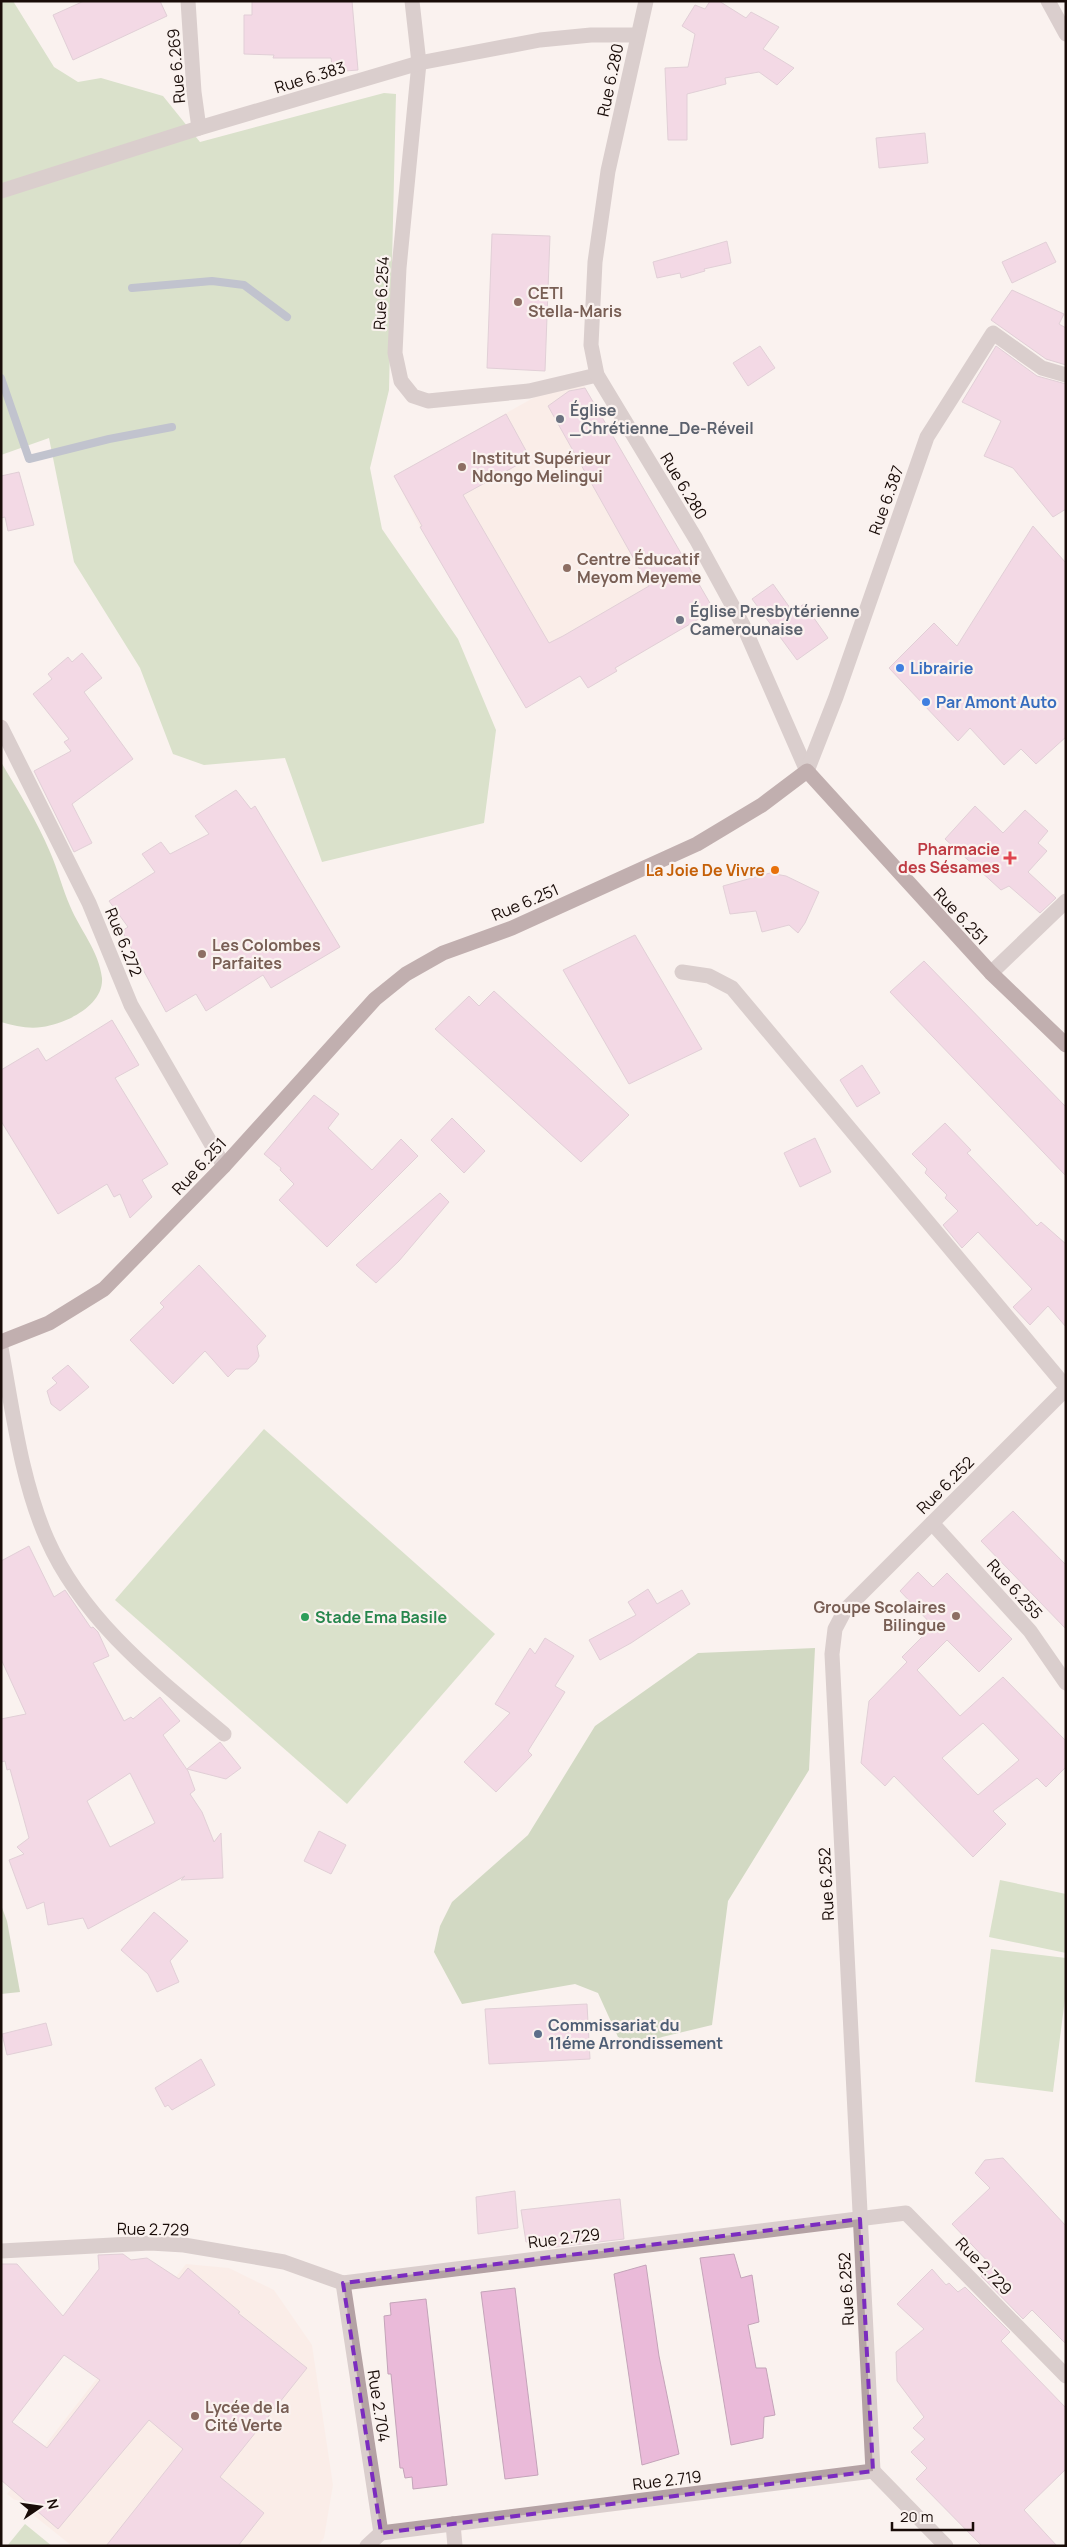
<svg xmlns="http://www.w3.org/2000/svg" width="1067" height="2547" font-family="Manrope,sans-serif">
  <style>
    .built { fill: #fbe7e1 }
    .green { fill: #b3cca0 }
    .forest { fill: #a2bb8e }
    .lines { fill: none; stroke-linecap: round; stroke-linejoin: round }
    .stream { stroke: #7c89a7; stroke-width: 8 }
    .building { fill: #eabad9; stroke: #c4a4b9; fill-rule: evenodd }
    .minor { stroke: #b4a2a4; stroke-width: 15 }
    .major { stroke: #7d5e63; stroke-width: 15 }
    .marked { fill: none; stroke: #7b2cbf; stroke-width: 4; stroke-dasharray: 10 6; stroke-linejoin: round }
    .education-dot { fill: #8d6e63; stroke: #faf2ef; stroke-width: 2 }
    .worship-dot { fill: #6b7280; stroke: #faf2ef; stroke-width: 2 }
    .shop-dot { fill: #3f7fe0; stroke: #faf2ef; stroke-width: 2 }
    .health-dot { fill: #e0444e; stroke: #faf2ef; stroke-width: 2 }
    .food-dot { fill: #e8710a; stroke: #faf2ef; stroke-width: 2 }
    .leisure-dot { fill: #2e9e5b; stroke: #faf2ef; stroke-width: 2 }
    .service-dot { fill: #5c6f8a; stroke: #faf2ef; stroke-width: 2 }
    .labels { text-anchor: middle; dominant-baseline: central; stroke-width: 4.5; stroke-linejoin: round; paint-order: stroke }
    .street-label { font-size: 16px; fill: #190c08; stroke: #faf2ef }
    .education-label { font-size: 16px; font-weight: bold; fill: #785e54; stroke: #faf2ef; text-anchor: start }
    .worship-label { font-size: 16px; font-weight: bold; fill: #5b616d; stroke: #faf2ef; text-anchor: start }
    .shop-label { font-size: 16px; font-weight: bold; fill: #366cbe; stroke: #faf2ef; text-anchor: start }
    .health-label { font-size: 16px; font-weight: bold; fill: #be3a42; stroke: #faf2ef; text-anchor: end }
    .food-label { font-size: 16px; font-weight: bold; fill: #c56008; stroke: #faf2ef; text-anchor: end }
    .leisure-label { font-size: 16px; font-weight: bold; fill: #27864d; stroke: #faf2ef; text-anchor: start }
    .service-label { font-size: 16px; font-weight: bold; fill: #4e5e75; stroke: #faf2ef; text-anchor: start }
  </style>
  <rect width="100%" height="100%" fill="#faf2ef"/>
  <g class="built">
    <path d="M 582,382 L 714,610 L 616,668 L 617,671 L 588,688 L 580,676 L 526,708 L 420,527 L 394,476 L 542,393 Z"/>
    <path d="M 186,2264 L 229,2268 L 274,2290 L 312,2345 L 333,2485 L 324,2538 L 318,2546 L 72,2546 L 7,2494 Z"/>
  </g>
  <g class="green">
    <path d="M 1,1 L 13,1 L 54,67 L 78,82 L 101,78 L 163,96 L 200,142 L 384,93 L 396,94 L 389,390 L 370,468 L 382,529 L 458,639 L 496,730 L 484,823 L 322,862 L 285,758 L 204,765 L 173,754 L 140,668 L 74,562 L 49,438 L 1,455 Z"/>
    <path d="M 264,1429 L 495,1634 L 347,1804 L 115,1600 Z"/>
    <path d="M 1000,1880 L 1066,1894 L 1066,1953 L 989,1937 Z"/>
    <path d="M 991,1949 L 1066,1958 L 1066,1991 L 1053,2092 L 975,2082 Z"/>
    <path d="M 25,2524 L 52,2546 L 7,2546 Z"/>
  </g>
  <g class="forest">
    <path d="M 1,762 C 18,791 37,821 50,852 C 58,870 62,888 70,906 C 80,930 99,951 102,978 C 104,1006 65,1024 42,1027 C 28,1029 15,1026 1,1022 Z"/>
    <path d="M 815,1648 L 809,1770 L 728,1901 L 712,2025 L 662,2037 L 640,2048 L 618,2037 L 598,1993 L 575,1984 L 462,2004 L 434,1952 L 440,1926 L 452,1902 L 528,1835 L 595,1726 L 698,1653 Z"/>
    <path d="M 1,1905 L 7,1921 L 20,1992 L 1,1994 Z"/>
  </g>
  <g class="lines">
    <g class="stream">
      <path d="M 132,288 L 212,281 L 244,285 L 287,317"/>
      <path d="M 1,378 L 29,459 L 109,439 L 172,427"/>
    </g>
  </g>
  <g class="building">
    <path d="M 84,1 L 160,1 L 167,16 L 73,60 L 53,15 Z"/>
    <path d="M 252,1 L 352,1 L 358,70 L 333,72 L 331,58 L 273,58 L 274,55 L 244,54 L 244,15 L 252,15 Z"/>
    <path d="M 710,1 L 719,1 L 746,18 L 751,12 L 779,27 L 763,49 L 794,68 L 777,85 L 759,72 L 725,78 L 726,84 L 687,94 L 687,140 L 668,140 L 665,68 L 688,67 L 695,34 L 682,26 L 695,5 L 705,9 Z"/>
    <path d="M 925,133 L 928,163 L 879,168 L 876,138 Z"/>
    <path d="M 492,234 L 550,236 L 545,371 L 487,368 Z"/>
    <path d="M 727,241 L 731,263 L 704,269 L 705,271 L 681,278 L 680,273 L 657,278 L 653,262 Z"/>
    <path d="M 1046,242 L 1056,262 L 1012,283 L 1002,262 Z"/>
    <path d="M 1012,290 L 1064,314 L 1059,324 L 1066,328 L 1066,365 L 1046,359 L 991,320 Z"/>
    <path d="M 760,346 L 775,368 L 748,386 L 733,363 Z"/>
    <path d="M 996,346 L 1037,376 L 1066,384 L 1066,509 L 1053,517 L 1013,468 L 984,456 L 1001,421 L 962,402 Z"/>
    <path d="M 585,388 L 714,610 L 615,668 L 617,671 L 588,688 L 580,676 L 526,708 L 420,527 L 422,526 L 394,476 L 506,414 L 530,458 L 463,495 L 549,643 L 563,636 L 649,586 L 548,406 L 569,391 Z"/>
    <path d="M 19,472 L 34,525 L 8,531 L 5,517 L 1,518 L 1,476 Z"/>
    <path d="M 1033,526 L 1066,563 L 1066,737 L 1036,764 L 1021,749 L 1004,765 L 970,728 L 958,741 L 889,668 L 934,623 L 957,646 Z"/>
    <path d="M 773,584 L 793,612 L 804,604 L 828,638 L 797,660 L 752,599 Z"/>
    <path d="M 82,653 L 102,678 L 84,692 L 133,759 L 72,804 L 92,843 L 74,852 L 34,771 L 71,751 L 64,742 L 69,739 L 33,694 L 52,679 L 48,674 L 68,657 L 72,662 Z"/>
    <path d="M 236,790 L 251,809 L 255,806 L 340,947 L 271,988 L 263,975 L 206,1011 L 196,994 L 166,1012 L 122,931 L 128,927 L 109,901 L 155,872 L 142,854 L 161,842 L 170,854 L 209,834 L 195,816 Z"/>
    <path d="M 975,806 L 1003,833 L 1025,810 L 1048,831 L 1038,843 L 1047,851 L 1028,872 L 1056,898 L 1040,913 L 1009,886 L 1001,890 L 945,839 Z"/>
    <path d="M 770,873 L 786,876 L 819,892 L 805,923 L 798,933 L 789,925 L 762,932 L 756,911 L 730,914 L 723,886 Z"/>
    <path d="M 635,935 L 702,1049 L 629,1084 L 563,970 Z"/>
    <path d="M 924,961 L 1066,1107 L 1066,1176 L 890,992 Z"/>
    <path d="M 494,991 L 629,1115 L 581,1162 L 435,1029 L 469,996 L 479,1006 Z"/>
    <path d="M 112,1020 L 139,1065 L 115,1078 L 168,1164 L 142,1180 L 152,1197 L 130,1218 L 120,1194 L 114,1197 L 107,1184 L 58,1214 L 1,1121 L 1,1070 L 38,1048 L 46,1061 Z"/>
    <path d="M 862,1065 L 880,1093 L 857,1107 L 840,1080 Z"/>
    <path d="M 314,1095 L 339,1114 L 328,1128 L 372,1170 L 401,1139 L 418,1156 L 327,1247 L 279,1200 L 294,1184 L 280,1170 L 281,1168 L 264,1154 Z"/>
    <path d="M 452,1118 L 485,1151 L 464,1173 L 431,1140 Z"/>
    <path d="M 945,1123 L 971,1150 L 967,1153 L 1037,1226 L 1041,1222 L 1066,1244 L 1066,1327 L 1048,1306 L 1030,1325 L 1013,1307 L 1032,1289 L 978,1232 L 962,1248 L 943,1225 L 958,1211 L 945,1198 L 947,1195 L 925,1173 L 927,1169 L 912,1154 Z"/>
    <path d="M 815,1138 L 831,1172 L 800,1187 L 784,1153 Z"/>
    <path d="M 440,1193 L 449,1202 L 399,1261 L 376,1283 L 356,1265 Z"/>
    <path d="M 199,1265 L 266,1336 L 257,1346 L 259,1356 L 256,1362 L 248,1369 L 236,1369 L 228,1377 L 205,1351 L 173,1384 L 130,1340 L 164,1307 L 160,1303 Z"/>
    <path d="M 68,1365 L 89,1387 L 60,1411 L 51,1404 L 47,1391 L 57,1383 L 52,1378 Z"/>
    <path d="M 1013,1511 L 1066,1565 L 1066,1629 L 981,1541 Z"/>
    <path d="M 29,1546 L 54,1597 L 65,1590 L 91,1628 L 93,1627 L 98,1632 L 109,1656 L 93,1663 L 124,1721 L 131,1717 L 133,1719 L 160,1697 L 180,1721 L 163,1735 L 188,1771 L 195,1790 L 190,1794 L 202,1812 L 214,1842 L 221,1833 L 223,1878 L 181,1880 L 185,1876 L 88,1929 L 83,1918 L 48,1925 L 44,1902 L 27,1909 L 9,1860 L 24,1854 L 17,1847 L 29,1838 L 10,1769 L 7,1770 L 5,1761 L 1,1762 L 1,1719 L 26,1714 L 1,1659 L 1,1561 ZM 130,1773 L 155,1823 L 110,1847 L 87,1801 Z"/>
    <path d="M 918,1572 L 933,1587 L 947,1573 L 1012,1639 L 979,1672 L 947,1640 L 917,1670 L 960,1716 L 1003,1677 L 1066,1741 L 1066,1767 L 1046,1787 L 1037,1778 L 993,1811 L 1006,1824 L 973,1857 L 894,1776 L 885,1786 L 861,1763 L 869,1701 L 907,1662 L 902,1657 L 933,1626 L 900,1591 ZM 983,1723 L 1019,1760 L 978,1795 L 942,1758 Z"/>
    <path d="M 648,1589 L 657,1604 L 682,1590 L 690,1604 L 631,1643 L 600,1660 L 589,1640 L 636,1615 L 628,1602 Z"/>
    <path d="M 545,1638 L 574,1656 L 555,1686 L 565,1692 L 528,1751 L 532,1755 L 496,1792 L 464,1762 L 510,1713 L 495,1704 L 530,1648 L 535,1654 Z"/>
    <path d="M 220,1742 L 241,1768 L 226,1779 L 187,1769 Z"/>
    <path d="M 319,1831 L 346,1845 L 331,1874 L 304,1861 Z"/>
    <path d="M 154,1912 L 188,1941 L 170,1961 L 179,1982 L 157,1992 L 148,1974 L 121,1950 Z"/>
    <path d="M 587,2004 L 590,2059 L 489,2064 L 485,2009 Z"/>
    <path d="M 46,2023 L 52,2045 L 7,2055 L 2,2034 Z"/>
    <path d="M 201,2059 L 215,2085 L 172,2110 L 168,2105 L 165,2107 L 155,2088 Z"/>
    <path d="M 1003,2158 L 1066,2226 L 1066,2344 L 1032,2310 L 1023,2319 L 981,2276 L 993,2267 L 952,2224 L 990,2188 L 975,2173 L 985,2160 Z"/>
    <path d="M 515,2191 L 518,2228 L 478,2234 L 476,2197 Z"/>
    <path d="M 620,2199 L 624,2239 L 548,2248 L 547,2240 L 526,2242 L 521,2210 Z"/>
    <path d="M 123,2254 L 131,2260 L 147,2258 L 179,2279 L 188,2268 L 240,2312 L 238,2313 L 307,2368 L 220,2477 L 264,2513 L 238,2546 L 106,2546 L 183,2449 L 149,2420 L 58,2529 L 1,2480 L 1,2264 L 17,2264 L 63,2316 L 99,2269 L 98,2255 ZM 64,2355 L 100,2380 L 47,2448 L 12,2422 Z"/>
    <path d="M 734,2254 L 741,2278 L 752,2275 L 759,2322 L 748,2325 L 756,2368 L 766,2368 L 775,2415 L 764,2417 L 763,2438 L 731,2445 L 700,2258 Z"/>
    <path d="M 646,2265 L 659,2356 L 679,2454 L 642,2465 L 614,2274 Z"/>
    <path d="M 932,2269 L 946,2285 L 949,2283 L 958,2292 L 965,2287 L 1010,2332 L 1001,2341 L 1066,2408 L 1066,2469 L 1024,2510 L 1057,2546 L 982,2546 L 916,2479 L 927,2468 L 911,2452 L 925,2439 L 913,2428 L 924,2417 L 897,2381 L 896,2352 L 924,2329 L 897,2304 Z"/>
    <path d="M 515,2288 L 538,2475 L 505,2479 L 481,2292 Z"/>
    <path d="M 426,2299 L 447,2485 L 413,2489 L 412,2477 L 405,2478 L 403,2468 L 400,2468 L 391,2374 L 388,2374 L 384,2316 L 391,2315 L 390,2303 Z"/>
  </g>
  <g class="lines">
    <g class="minor">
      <path d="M 188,1 L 194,92 L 199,128"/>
      <path d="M 412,1 L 419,63 L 399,268 L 395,353 L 401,381 L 413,396 L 428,401 L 529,391 L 597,375"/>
      <path d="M 646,1 L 608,171 L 595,262 L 591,345 L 597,375 L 696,539 L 743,625 L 807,771"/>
      <path d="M 1048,1 L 1066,34"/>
      <path d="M 1,191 L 199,128 L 419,63 L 540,40 L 591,35 L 638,35"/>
      <path d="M 1,727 L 89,903 L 131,1005 L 224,1166"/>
      <path d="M 807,771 L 836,697 L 927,437 L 993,333 L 1042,368 L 1066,375"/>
      <path d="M 682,972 L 709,976 L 732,988 L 1066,1387"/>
      <path d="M 991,973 L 1066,901"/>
      <path d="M 1,1348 C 13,1412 21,1480 47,1539 C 83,1621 157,1678 224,1734"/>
      <path d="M 932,1523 L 1030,1631 L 1066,1683"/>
      <path d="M 1,2251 L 150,2243 L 184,2245 L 284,2262 L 343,2283 L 906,2213 L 1066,2376"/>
      <path d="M 343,2283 L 381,2533"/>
      <path d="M 873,2471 L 832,1654 L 835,1629 L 845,1610 L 1066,1389"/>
      <path d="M 453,2524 L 455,2546"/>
      <path d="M 367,2546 L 381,2533 L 873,2471 L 946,2546"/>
    </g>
    <path class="major" d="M 1,1342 L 49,1323 L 104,1289 L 224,1166 L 375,999 L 406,974 L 443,953 L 512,928 L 697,844 L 762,805 L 807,771 L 991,973 L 1066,1045"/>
  </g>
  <path d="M0 0H1067V2547H0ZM 860,2219 L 873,2471 L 381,2533 L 343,2283 Z" fill="#faf2ef" fill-opacity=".55" fill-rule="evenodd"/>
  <path class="marked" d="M 860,2219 L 873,2471 L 381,2533 L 343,2283 Z"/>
  <g class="education-dot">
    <circle cx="518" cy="302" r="5"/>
    <circle cx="462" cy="467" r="5"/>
    <circle cx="567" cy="568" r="5"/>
    <circle cx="202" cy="954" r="5"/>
    <circle cx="956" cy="1616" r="5"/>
    <circle cx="195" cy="2416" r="5"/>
  </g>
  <g class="worship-dot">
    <circle cx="560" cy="419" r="5"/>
    <circle cx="680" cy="620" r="5"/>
  </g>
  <g class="shop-dot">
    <circle cx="900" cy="668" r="5"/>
    <circle cx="926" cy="702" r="5"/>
  </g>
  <path class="health-dot" d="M1007.5 850.5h5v5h5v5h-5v5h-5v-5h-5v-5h5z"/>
  <circle class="food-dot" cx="775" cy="870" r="5"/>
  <circle class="leisure-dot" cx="305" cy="1617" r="5"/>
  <circle class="service-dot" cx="538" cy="2034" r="5"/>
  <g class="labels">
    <g class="street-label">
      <text transform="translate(176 66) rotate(-95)">Rue 6.269</text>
      <text transform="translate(310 77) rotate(-17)">Rue 6.383</text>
      <text transform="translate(610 80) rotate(-78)">Rue 6.280</text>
      <text transform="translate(381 293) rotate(-87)">Rue 6.254</text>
      <text transform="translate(684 486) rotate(59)">Rue 6.280</text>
      <text transform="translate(886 500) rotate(-70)">Rue 6.387</text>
      <text transform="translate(525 902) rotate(-23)">Rue 6.251</text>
      <text transform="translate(961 916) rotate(47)">Rue 6.251</text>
      <text transform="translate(124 942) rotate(68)">Rue 6.272</text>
      <text transform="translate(199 1166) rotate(-47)">Rue 6.251</text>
      <text transform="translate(945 1485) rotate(-45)">Rue 6.252</text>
      <text transform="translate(1015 1589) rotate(48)">Rue 6.255</text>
      <text transform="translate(826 1884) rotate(-93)">Rue 6.252</text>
      <text transform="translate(153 2229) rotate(1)">Rue 2.729</text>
      <text transform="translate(564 2238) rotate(-7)">Rue 2.729</text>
      <text transform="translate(984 2266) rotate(46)">Rue 2.729</text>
      <text transform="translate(846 2289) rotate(-93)">Rue 6.252</text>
      <text transform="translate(379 2406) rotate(81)">Rue 2.704</text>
      <text transform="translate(667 2480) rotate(-7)">Rue 2.719</text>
    </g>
    <g class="education-label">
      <text x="528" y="293">CETI<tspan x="528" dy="18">Stella-Maris</tspan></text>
      <text x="472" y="458">Institut Supérieur<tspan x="472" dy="18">Ndongo Melingui</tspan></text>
      <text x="577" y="559">Centre Éducatif<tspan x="577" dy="18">Meyom Meyeme</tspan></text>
      <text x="212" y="945">Les Colombes<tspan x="212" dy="18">Parfaites</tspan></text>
      <text x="946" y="1607" text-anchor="end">Groupe Scolaires<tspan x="946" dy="18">Bilingue</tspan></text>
      <text x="205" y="2407">Lycée de la<tspan x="205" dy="18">Cité Verte</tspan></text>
    </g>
    <g class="worship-label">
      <text x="570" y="410">Église<tspan x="570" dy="18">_Chrétienne_De-Réveil</tspan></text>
      <text x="690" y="611">Église Presbytérienne<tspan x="690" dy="18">Camerounaise</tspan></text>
    </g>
    <g class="shop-label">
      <text x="910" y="668">Librairie</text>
      <text x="936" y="702">Par Amont Auto</text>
    </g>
    <g class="health-label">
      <text x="1000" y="849">Pharmacie<tspan x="1000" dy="18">des Sésames</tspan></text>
    </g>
    <g class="food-label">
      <text x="765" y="870">La Joie De Vivre</text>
    </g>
    <g class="leisure-label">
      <text x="315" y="1617">Stade Ema Basile</text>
    </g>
    <g class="service-label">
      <text x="548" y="2025">Commissariat du<tspan x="548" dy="18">11éme Arrondissement</tspan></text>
    </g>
  </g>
  <rect width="1067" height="2547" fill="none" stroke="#190c08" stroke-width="5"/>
  <g transform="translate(40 2507) rotate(77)" stroke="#faf2ef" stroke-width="4" paint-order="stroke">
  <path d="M0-4L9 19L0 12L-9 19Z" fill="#190c08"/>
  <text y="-8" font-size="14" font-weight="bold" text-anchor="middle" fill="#190c08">N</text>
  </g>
  <path d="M892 2522v8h81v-8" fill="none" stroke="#190c08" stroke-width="2.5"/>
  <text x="900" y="2522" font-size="15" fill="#190c08" stroke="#faf2ef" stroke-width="4" paint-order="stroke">20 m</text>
</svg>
